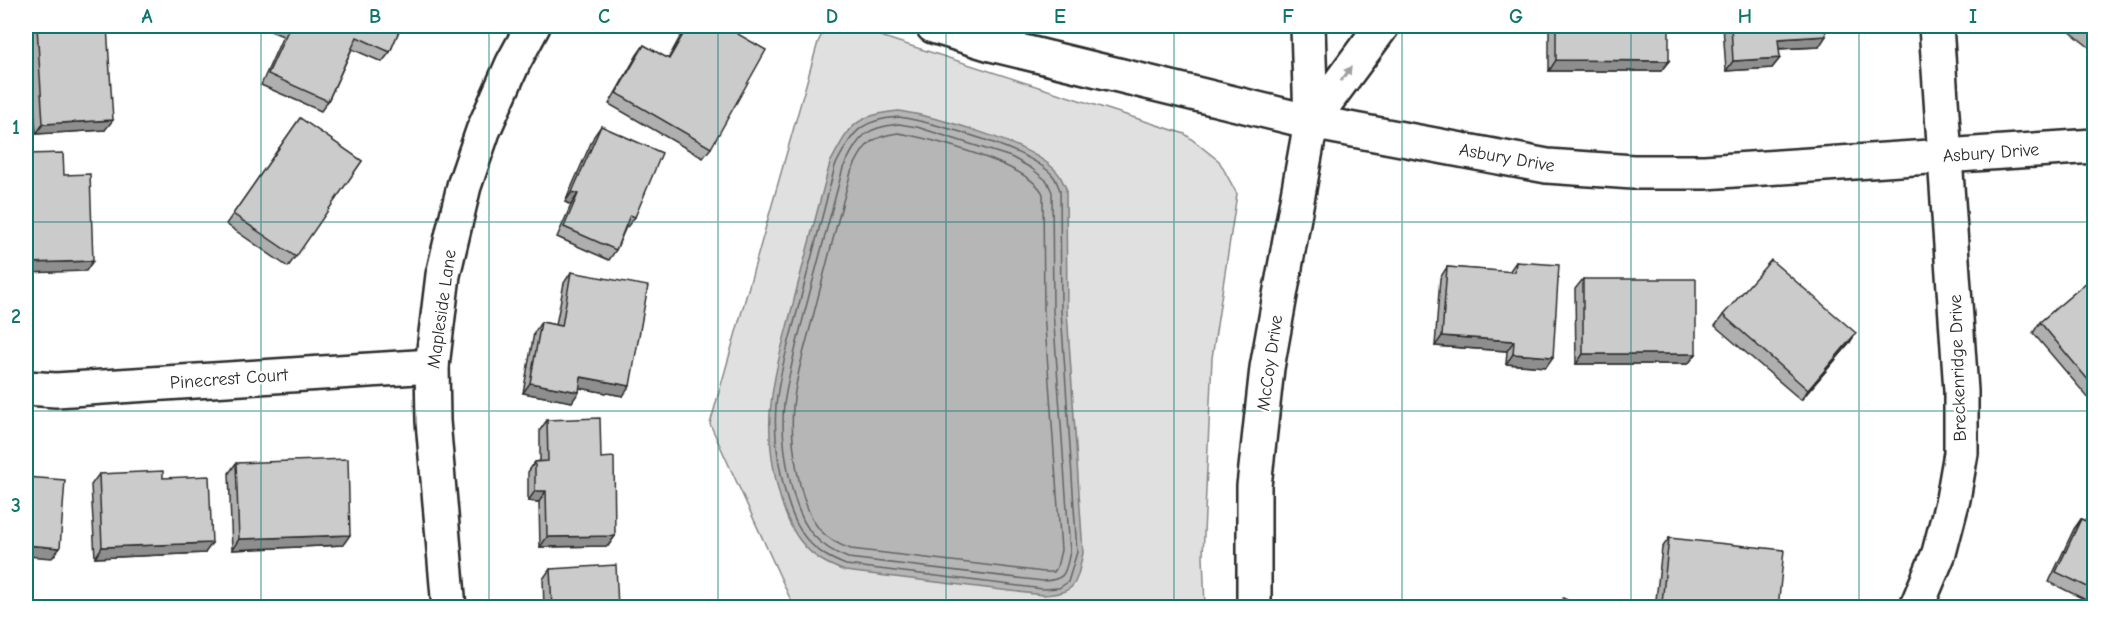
<svg xmlns="http://www.w3.org/2000/svg" width="2120" height="633" font-family="'Comic Neue',sans-serif">
  <style>
    .green { fill: #e0e0e0; stroke: #868686; stroke-width: 1.5 }
    .water { fill: #b6b6b6; stroke: #7e7e7e; stroke-width: 1.5 }
    .lines { fill: none; stroke-linecap: round; stroke-linejoin: round }
    .shore { stroke: #636363; stroke-width: 1.5 }
    .minor-casing { stroke: #2b2b2b; stroke-width: 38 }
    .minor { stroke: #fff; stroke-width: 33 }
    .wall { fill: #afafaf; stroke: #2b2b2b; stroke-width: 1.5 }
    .shaded-wall { fill: #8e8e8e; stroke: #2b2b2b; stroke-width: 1.5 }
    .building { fill: #cbcbcb; stroke: #2b2b2b; stroke-width: 1.5 }
    .oneway { fill: #a0a0a0 }
    .grid { fill: none; stroke: #0f766e; stroke-width: 1.5; stroke-opacity: 0.55 }
    .labels { text-anchor: middle; dominant-baseline: central; stroke-width: 4.5; stroke-linejoin: round; paint-order: stroke }
    .street-label { font-size: 18px; fill: #2b2b2b; stroke: #fff }
    .neatline { fill: none; stroke: #0f766e; stroke-width: 2 }
    .grid-label { font-size: 20px; text-anchor: middle; font-weight: bold; fill: #0f766e }
  </style>
  <rect width="100%" height="100%" fill="#fff"/>
  <filter id="ink" filterUnits="userSpaceOnUse"><feTurbulence type="fractalNoise" baseFrequency=".0167" numOctaves="2"/><feDisplacementMap in="SourceGraphic" scale="12" xChannelSelector="R" yChannelSelector="G"/><feConvolveMatrix kernelMatrix="1 2 1 2 8 2 1 2 1" color-interpolation-filters="sRGB"/></filter>
  <g filter="url(#ink)">
    <path class="green" d="M 826,26 L 849,26 L 1185,134 L 1219,161 L 1237,194 L 1212,358 L 1203,556 L 1205,607 L 794,607 L 710,424 L 818,42 Z"/>
    <path class="water" d="M 899,111 C 937,117 1032,143 1057,172 C 1061,176 1063,183 1066,188 L 1067,311 L 1083,553 C 1076,583 1078,593 1043,595 L 845,571 C 829,565 814,558 803,544 C 777,515 766,442 771,404 C 775,365 788,326 797,288 C 808,246 819,205 830,163 C 850,126 854,115 899,111 Z"/>
    <g class="lines">
      <g class="shore">
        <path d="M 899,117 C 933,122 1034,150 1054,177 C 1056,180 1058,186 1060,190 L 1061,311 L 1077,552 L 1068,582 L 1059,588 L 1043,589 L 846,565 C 831,559 819,553 808,541 C 783,513 773,442 776,406 C 779,374 789,342 797,312 C 810,263 823,215 835,166 C 853,132 859,120 899,117 Z"/>
        <path d="M 899,124 L 917,127 L 1011,157 L 1031,168 L 1047,181 L 1052,192 L 1053,311 L 1070,552 C 1065,572 1067,580 1043,581 L 848,558 C 835,553 824,547 814,536 C 790,510 780,439 784,404 C 790,365 801,327 811,288 C 822,248 832,208 843,168 C 859,138 862,128 899,124 Z"/>
        <path d="M 898,133 C 930,138 1030,165 1043,194 L 1044,312 L 1061,550 L 1057,567 L 1054,572 L 1044,572 L 851,549 C 839,545 829,540 820,530 C 798,504 790,440 793,407 C 796,375 806,344 814,313 C 826,266 838,219 851,172 C 864,146 868,137 898,133 Z"/>
      </g>
      <defs>
        <g id="minor">
          <path d="M 933,26 L 991,44 L 1311,122 L 1547,166 L 1633,172 L 1705,172 L 2094,146"/>
          <path d="M 1311,122 L 1382,26"/>
          <path d="M 26,388 L 56,390 L 432,366"/>
          <path d="M 449,608 L 433,421 L 432,366 L 443,275 L 464,186 L 483,131 L 513,63 L 533,26"/>
          <path d="M 1254,608 L 1254,486 L 1267,368 L 1311,122 L 1308,26"/>
          <path d="M 1916,608 L 1939,553 L 1953,499 L 1961,453 L 1961,391 L 1936,26"/>
        </g>
      </defs>
      <use href="#minor" class="minor-casing"/>
      <use href="#minor" class="minor"/>
    </g>
    <g class="wall">
      <path d="M 29,26 L 107,26 L 105,130 L 36,134 Z"/>
      <path d="M 270,26 L 401,26 L 390,52 L 382,62 L 352,49 L 328,101 L 321,111 L 261,85 L 283,36 L 268,30 Z"/>
      <path d="M 686,26 L 724,26 L 711,148 L 703,158 L 609,104 L 637,55 L 644,45 L 668,59 Z"/>
      <path d="M 1549,26 L 1669,26 L 1661,71 L 1549,71 Z"/>
      <path d="M 1723,26 L 1825,26 L 1819,47 L 1779,49 L 1780,58 L 1772,68 L 1726,71 Z"/>
      <path d="M 2063,26 L 2094,26 L 2094,43 L 2090,48 Z"/>
      <path d="M 300,118 L 362,161 L 288,267 L 226,224 Z"/>
      <path d="M 601,126 L 635,217 L 627,227 L 626,227 L 616,250 L 609,260 L 557,237 L 571,205 L 565,202 L 594,136 Z"/>
      <path d="M 1516,262 L 1546,367 L 1506,364 L 1507,351 L 1435,346 L 1440,278 L 1447,267 L 1509,272 Z"/>
      <path d="M 571,272 L 623,396 L 580,388 L 572,402 L 523,393 L 534,333 L 541,322 L 556,325 L 564,283 Z"/>
      <path d="M 2094,276 L 2094,396 L 2090,400 L 2033,333 L 2040,322 Z"/>
      <path d="M 1583,279 L 1696,354 L 1688,364 L 1576,364 L 1575,289 Z"/>
      <path d="M 1723,315 L 1849,344 L 1801,400 L 1715,326 Z"/>
      <path d="M 547,420 L 601,458 L 615,536 L 608,546 L 540,547 L 539,502 L 528,501 L 528,472 L 535,462 L 540,461 L 540,430 Z"/>
      <path d="M 236,463 L 343,545 L 232,550 L 229,473 Z"/>
      <path d="M 99,474 L 163,478 L 205,553 L 95,558 L 91,485 Z"/>
      <path d="M 2081,519 L 2094,525 L 2094,604 L 2049,582 L 2074,529 Z"/>
      <path d="M 1669,538 L 1778,608 L 1655,608 L 1662,548 Z"/>
      <path d="M 550,569 L 618,608 L 544,608 L 543,579 Z"/>
    </g>
    <g class="shaded-wall">
      <path d="M 1826,36 L 1819,47 L 1771,49 L 1778,39 Z"/>
      <path d="M 1780,58 L 1772,68 L 1726,71 L 1733,61 Z"/>
      <path d="M 1556,60 L 1669,61 L 1661,71 L 1549,71 Z"/>
      <path d="M 113,120 L 105,130 L 36,134 L 43,124 Z"/>
      <path d="M 572,192 L 578,194 L 571,205 L 565,202 Z"/>
      <path d="M 93,261 L 86,271 L 26,273 L 26,265 L 27,263 Z"/>
      <path d="M 1856,333 L 1849,344 L 1801,400 L 1808,390 Z"/>
      <path d="M 1442,336 L 1514,341 L 1507,351 L 1435,346 Z"/>
      <path d="M 1513,354 L 1553,357 L 1546,367 L 1506,364 Z"/>
      <path d="M 1583,354 L 1696,354 L 1688,364 L 1576,364 Z"/>
      <path d="M 581,377 L 630,386 L 623,396 L 574,387 Z"/>
      <path d="M 530,383 L 579,392 L 572,402 L 523,393 Z"/>
      <path d="M 535,491 L 546,491 L 539,502 L 528,501 Z"/>
      <path d="M 350,535 L 343,545 L 232,550 L 239,539 Z"/>
      <path d="M 615,536 L 608,546 L 540,547 L 547,537 Z"/>
      <path d="M 212,543 L 205,553 L 95,558 L 102,547 Z"/>
      <path d="M 26,545 L 60,548 L 52,558 L 26,556 Z"/>
      <path d="M 1662,603 L 1700,608 L 1659,608 Z"/>
    </g>
    <g class="building">
      <path d="M 37,26 L 107,26 L 113,120 L 43,124 Z"/>
      <path d="M 289,26 L 401,26 L 390,52 L 357,37 L 328,101 L 268,74 L 290,26 Z"/>
      <path d="M 688,26 L 724,26 L 766,50 L 711,148 L 616,93 L 644,45 L 669,59 Z"/>
      <path d="M 1556,26 L 1669,26 L 1669,61 L 1556,60 Z"/>
      <path d="M 1731,26 L 1825,26 L 1826,36 L 1778,39 L 1780,58 L 1733,61 Z"/>
      <path d="M 2082,26 L 2094,26 L 2094,36 Z"/>
      <path d="M 300,118 L 362,161 L 296,257 L 233,214 Z"/>
      <path d="M 601,126 L 662,153 L 635,217 L 630,215 L 616,250 L 564,227 L 578,194 L 572,192 Z"/>
      <path d="M 63,153 L 64,175 L 90,174 L 93,261 L 27,263 L 26,227 L 26,154 Z"/>
      <path d="M 1771,260 L 1856,333 L 1808,390 L 1723,315 Z"/>
      <path d="M 1516,262 L 1559,265 L 1553,357 L 1513,354 L 1514,341 L 1442,336 L 1447,267 L 1515,272 Z"/>
      <path d="M 571,272 L 648,286 L 630,386 L 581,377 L 579,392 L 530,383 L 541,322 L 562,326 Z"/>
      <path d="M 2094,276 L 2094,387 L 2040,322 Z"/>
      <rect x="1583" y="279" width="113" height="75"/>
      <path d="M 600,418 L 601,458 L 614,457 L 615,536 L 547,537 L 546,491 L 535,491 L 535,462 L 548,461 L 547,420 Z"/>
      <path d="M 348,459 L 350,535 L 239,539 L 236,463 Z"/>
      <path d="M 163,471 L 163,478 L 209,476 L 212,543 L 102,547 L 99,474 Z"/>
      <path d="M 26,477 L 65,480 L 60,548 L 26,545 Z"/>
      <path d="M 2081,519 L 2094,525 L 2094,590 L 2056,572 Z"/>
      <path d="M 1669,538 L 1784,550 L 1778,608 L 1700,608 L 1662,603 Z"/>
      <path d="M 616,565 L 618,608 L 552,608 L 550,569 Z"/>
      <path d="M 1563,598 L 1583,608 L 1558,608 Z"/>
    </g>
    <defs><path id="oneway-solid" d="M-6-.8H1V-3.2L6.5 0L1 3.2V.8H-6Z" transform="scale(1.5)"/></defs>
    <use class="oneway" href="#oneway-solid" transform="translate(1346 74) rotate(-54)"/>
  </g>
  <path class="grid" d="M 261,26 L 261,608M 489,26 L 489,608M 718,26 L 718,608M 946,26 L 946,608M 1174,26 L 1174,608M 1402,26 L 1402,608M 1631,26 L 1631,608M 1859,26 L 1859,608M 26,222 L 2094,222M 26,411 L 2094,411"/>
  <g class="labels">
    <g class="street-label">
      <text transform="translate(1991 153) rotate(-4)">Asbury Drive</text>
      <text transform="translate(1507 158) rotate(10)">Asbury Drive</text>
      <text transform="translate(442 309) rotate(-82)">Mapleside Lane</text>
      <text transform="translate(1270 363) rotate(-82)">McCoy Drive</text>
      <text transform="translate(1958 368) rotate(-92)">Breckenridge Drive</text>
      <text transform="translate(229 379) rotate(-4)">Pinecrest Court</text>
    </g>
  </g>
  <rect width="2120" height="633" fill="none" stroke="#fff" stroke-width="66"/>
  <rect x="33" y="33" width="2054" height="567" class="neatline"/>
  <g class="grid-label">
    <text x="147" y="23">A</text>
    <text x="375" y="23">B</text>
    <text x="604" y="23">C</text>
    <text x="832" y="23">D</text>
    <text x="1060" y="23">E</text>
    <text x="1288" y="23">F</text>
    <text x="1516" y="23">G</text>
    <text x="1745" y="23">H</text>
    <text x="1973" y="23">I</text>
    <text x="16" y="134">1</text>
    <text x="16" y="323">2</text>
    <text x="16" y="512">3</text>
  </g>
</svg>
